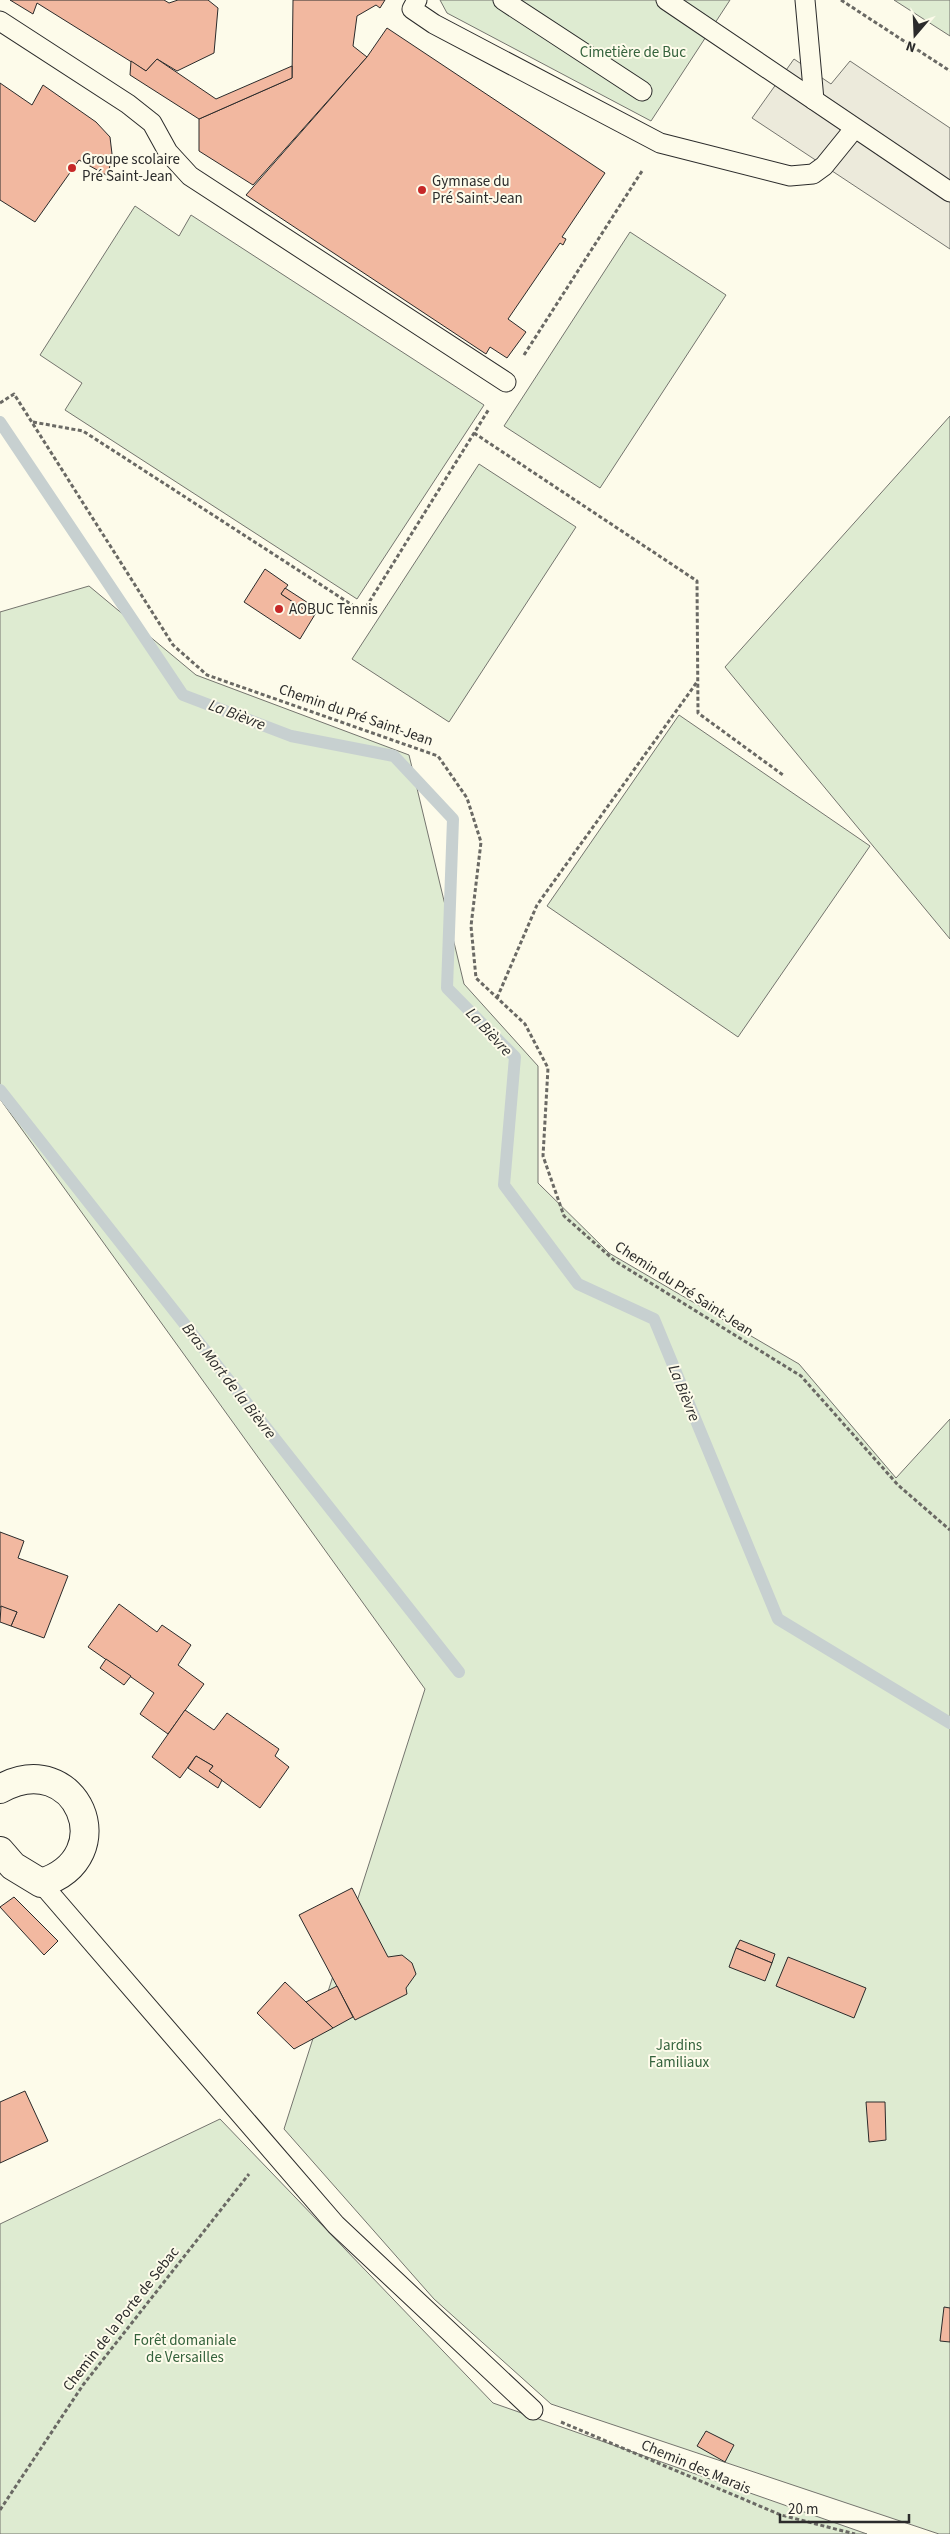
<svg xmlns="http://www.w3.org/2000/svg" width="950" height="2534" font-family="'Source Sans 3',sans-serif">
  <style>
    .green { fill: #deebd1; stroke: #74746e }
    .parking { fill: #eceadb; stroke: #74746e }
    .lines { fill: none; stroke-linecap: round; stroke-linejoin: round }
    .stream { stroke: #c7d0d0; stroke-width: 12 }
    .building { fill: #f2b8a0; stroke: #2b2b2b }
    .service-casing { stroke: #2b2b2b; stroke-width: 21 }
    .minor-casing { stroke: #2b2b2b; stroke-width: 30 }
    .path { stroke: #6a6964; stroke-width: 3; stroke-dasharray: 4 2.5; stroke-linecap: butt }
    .service { stroke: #fdfbea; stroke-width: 19 }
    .minor { stroke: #fdfbea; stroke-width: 28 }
    .poi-dot { fill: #c62828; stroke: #fdfbea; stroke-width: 2 }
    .labels { text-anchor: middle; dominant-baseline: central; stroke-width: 4; stroke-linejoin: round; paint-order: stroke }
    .park-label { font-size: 15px; fill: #34623c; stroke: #fdfbea }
    .poi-label { font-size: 15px; fill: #2b2b2b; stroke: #fdfbea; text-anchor: start }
    .street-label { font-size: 15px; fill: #2b2b2b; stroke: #fdfbea }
    .water-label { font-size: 16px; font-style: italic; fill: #2b2b2b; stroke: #fdfbea }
  </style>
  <rect width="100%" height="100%" fill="#fdfbea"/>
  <g class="green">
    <path d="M 440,0 L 730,0 L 651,121 L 447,13 Z"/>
    <path d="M 894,0 L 950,0 L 950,36 Z"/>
    <path d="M 135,206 L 179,236 L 191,215 L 484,405 L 357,599 L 65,410 L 82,383 L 40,355 Z"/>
    <path d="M 630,232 L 726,295 L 600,488 L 504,426 Z"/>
    <path d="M 950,416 L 950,939 L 725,667 Z"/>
    <path d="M 479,464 L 576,527 L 449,722 L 352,659 Z"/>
    <path d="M 89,586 L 196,675 L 409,755 L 464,984 L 538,1066 L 538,1183 L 609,1253 L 799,1364 L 896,1478 L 950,1419 L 950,2534 L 939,2534 L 551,2404 L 434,2299 L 284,2129 L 425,1689 L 0,1099 L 0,612 Z"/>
    <path d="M 679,715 L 870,846 L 738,1037 L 547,906 Z"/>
    <path d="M 220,2119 L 493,2403 L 867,2534 L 0,2534 L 0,2224 Z"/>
  </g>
  <path class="parking" d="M 794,59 L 831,84 L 850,61 L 950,128 L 950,249 L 752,118 Z"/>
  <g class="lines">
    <g class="stream">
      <path d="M 0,422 L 183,695 L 291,736 L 394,756 L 453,819 L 447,988 L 515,1057 L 504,1185 L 578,1284 L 654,1319 L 778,1619 L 950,1723"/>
      <path d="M 0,1090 L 459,1672"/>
    </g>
  </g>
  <g class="building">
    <path d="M 10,0 L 164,0 L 169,3 L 178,0 L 208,0 L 218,8 L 214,53 L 177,71 L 157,59 L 146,71 L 37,3 L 33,14 Z"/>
    <path d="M 293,0 L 385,0 L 380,8 L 376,5 L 357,16 L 353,46 L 367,57 L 253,185 L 199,151 L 199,119 L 292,78 Z"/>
    <path d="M 387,28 L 605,173 L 562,237 L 566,239 L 563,245 L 560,243 L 508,319 L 526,332 L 507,358 L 490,347 L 486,354 L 246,195 L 367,57 Z"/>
    <path d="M 157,59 L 216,99 L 292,66 L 292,78 L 199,119 L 130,75 L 131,61 L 146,71 Z"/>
    <path d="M 0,83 L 32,105 L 43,85 L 96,122 L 110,137 L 112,154 L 108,176 L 79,160 L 35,222 L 0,200 Z"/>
    <path d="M 265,569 L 288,585 L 281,594 L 314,616 L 300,639 L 244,602 Z"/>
    <path d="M 285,588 L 319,610 L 314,616 L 281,594 Z"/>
    <path d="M 0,1532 L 24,1541 L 18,1558 L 68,1576 L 44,1638 L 11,1626 L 17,1612 L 0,1607 Z"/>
    <path d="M 119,1604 L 157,1632 L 162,1625 L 191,1645 L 178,1665 L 204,1684 L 168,1734 L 140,1714 L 154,1693 L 88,1647 Z"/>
    <path d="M 1,1606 L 17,1612 L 11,1626 L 0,1622 Z"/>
    <path d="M 106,1659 L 131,1676 L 124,1685 L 100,1668 Z"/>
    <path d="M 185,1710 L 214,1730 L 227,1713 L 279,1749 L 275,1756 L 289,1767 L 260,1808 L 209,1771 L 213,1766 L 196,1756 L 180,1778 L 152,1757 Z"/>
    <path d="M 196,1756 L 213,1766 L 209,1771 L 222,1780 L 218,1788 L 188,1768 Z"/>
    <path d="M 352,1888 L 388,1957 L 402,1955 L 412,1963 L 416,1974 L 406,1988 L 407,1994 L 355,2020 L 299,1915 Z"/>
    <path d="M 14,1897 L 58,1941 L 44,1955 L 0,1907 Z"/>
    <path d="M 740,1940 L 775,1954 L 772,1963 L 736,1948 Z"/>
    <path d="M 736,1948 L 772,1963 L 765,1981 L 729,1967 Z"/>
    <path d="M 788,1957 L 866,1988 L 854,2018 L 776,1986 Z"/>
    <path d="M 285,1982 L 306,2002 L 333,2028 L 294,2049 L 257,2013 Z"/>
    <path d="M 337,1986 L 353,2017 L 333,2028 L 306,2002 Z"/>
    <path d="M 25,2091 L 48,2141 L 0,2163 L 0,2102 Z"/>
    <path d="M 866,2102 L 885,2102 L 886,2140 L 869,2142 Z"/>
    <path d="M 944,2307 L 950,2308 L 950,2342 L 940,2341 Z"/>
    <path d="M 706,2431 L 734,2445 L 725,2462 L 697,2446 Z"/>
  </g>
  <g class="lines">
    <defs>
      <g id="service">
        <path d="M 417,0 L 412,9 L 434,24 L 660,143 L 790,176 L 813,174 L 824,166 L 854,129"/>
        <path d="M 503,0 L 642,91"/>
        <path d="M 666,0 L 950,192"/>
        <path d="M 805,0 L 814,100"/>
        <path d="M 0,21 L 128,104 L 152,123 L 168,152 L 190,176 L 506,382"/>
        <path d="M 41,1883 L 336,2225 L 533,2410"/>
      </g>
      <path id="minor" d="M 0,1789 C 76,1746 124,1857 41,1883 L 13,1866 L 0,1851"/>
    </defs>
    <use href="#service" class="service-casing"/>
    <use href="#minor" class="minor-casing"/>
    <g class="path">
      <path d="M 841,0 L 950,71"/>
      <path d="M 524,355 L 642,171"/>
      <path d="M 0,403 L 14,394 L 173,645 L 207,675 L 438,756 L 467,798 L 481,842 L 471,926 L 476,978 L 525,1024 L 548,1068 L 543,1156 L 564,1216 L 615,1261 L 801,1376 L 898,1485 L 950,1530"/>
      <path d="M 33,422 L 83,431 L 363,612 L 489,409"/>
      <path d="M 474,433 L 697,581 L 698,713 L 783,775"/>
      <path d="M 497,998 L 537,905 L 697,682"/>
      <path d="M 561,2422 L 781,2515 L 855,2534"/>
      <path d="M 0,2510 L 83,2385 L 249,2174"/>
    </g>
    <use href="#service" class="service"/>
    <use href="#minor" class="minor"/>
  </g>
  <g class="poi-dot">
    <circle cx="72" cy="168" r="5"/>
    <circle cx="422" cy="190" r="5"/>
    <circle cx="279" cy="609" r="5"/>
  </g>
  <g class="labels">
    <g class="park-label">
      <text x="633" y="52">Cimetière de Buc</text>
      <text x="679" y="2045">Jardins<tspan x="679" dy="17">Familiaux</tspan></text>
      <text x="185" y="2340">Forêt domaniale<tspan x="185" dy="17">de Versailles</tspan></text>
    </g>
    <g class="poi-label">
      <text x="82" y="159">Groupe scolaire<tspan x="82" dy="17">Pré Saint-Jean</tspan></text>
      <text x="432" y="181">Gymnase du<tspan x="432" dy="17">Pré Saint-Jean</tspan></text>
      <text x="289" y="609">AOBUC Tennis</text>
    </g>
    <g class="street-label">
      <text transform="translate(356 715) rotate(19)">Chemin du Pré Saint-Jean</text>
      <text transform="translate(684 1289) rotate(33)">Chemin du Pré Saint-Jean</text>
      <text transform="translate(121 2319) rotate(-52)">Chemin de la Porte de Sebac</text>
      <text transform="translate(696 2467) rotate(23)">Chemin des Marais</text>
    </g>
    <g class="water-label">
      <text transform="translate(237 715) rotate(21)">La Bièvre</text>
      <text transform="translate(489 1032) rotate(47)">La Bièvre</text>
      <text transform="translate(229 1381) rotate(52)">Bras Mort de la Bièvre</text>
      <text transform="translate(684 1393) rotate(68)">La Bièvre</text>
    </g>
  </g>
  <g transform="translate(915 35) rotate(199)" stroke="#fdfbea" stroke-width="4" paint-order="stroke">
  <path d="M0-4L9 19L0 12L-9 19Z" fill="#2b2b2b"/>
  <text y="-8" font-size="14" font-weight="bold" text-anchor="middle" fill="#2b2b2b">N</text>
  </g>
  <path d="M780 2514v8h129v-8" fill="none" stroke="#2b2b2b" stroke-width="2.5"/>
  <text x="788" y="2514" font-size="15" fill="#2b2b2b" stroke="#fdfbea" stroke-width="4" paint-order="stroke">20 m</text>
</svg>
